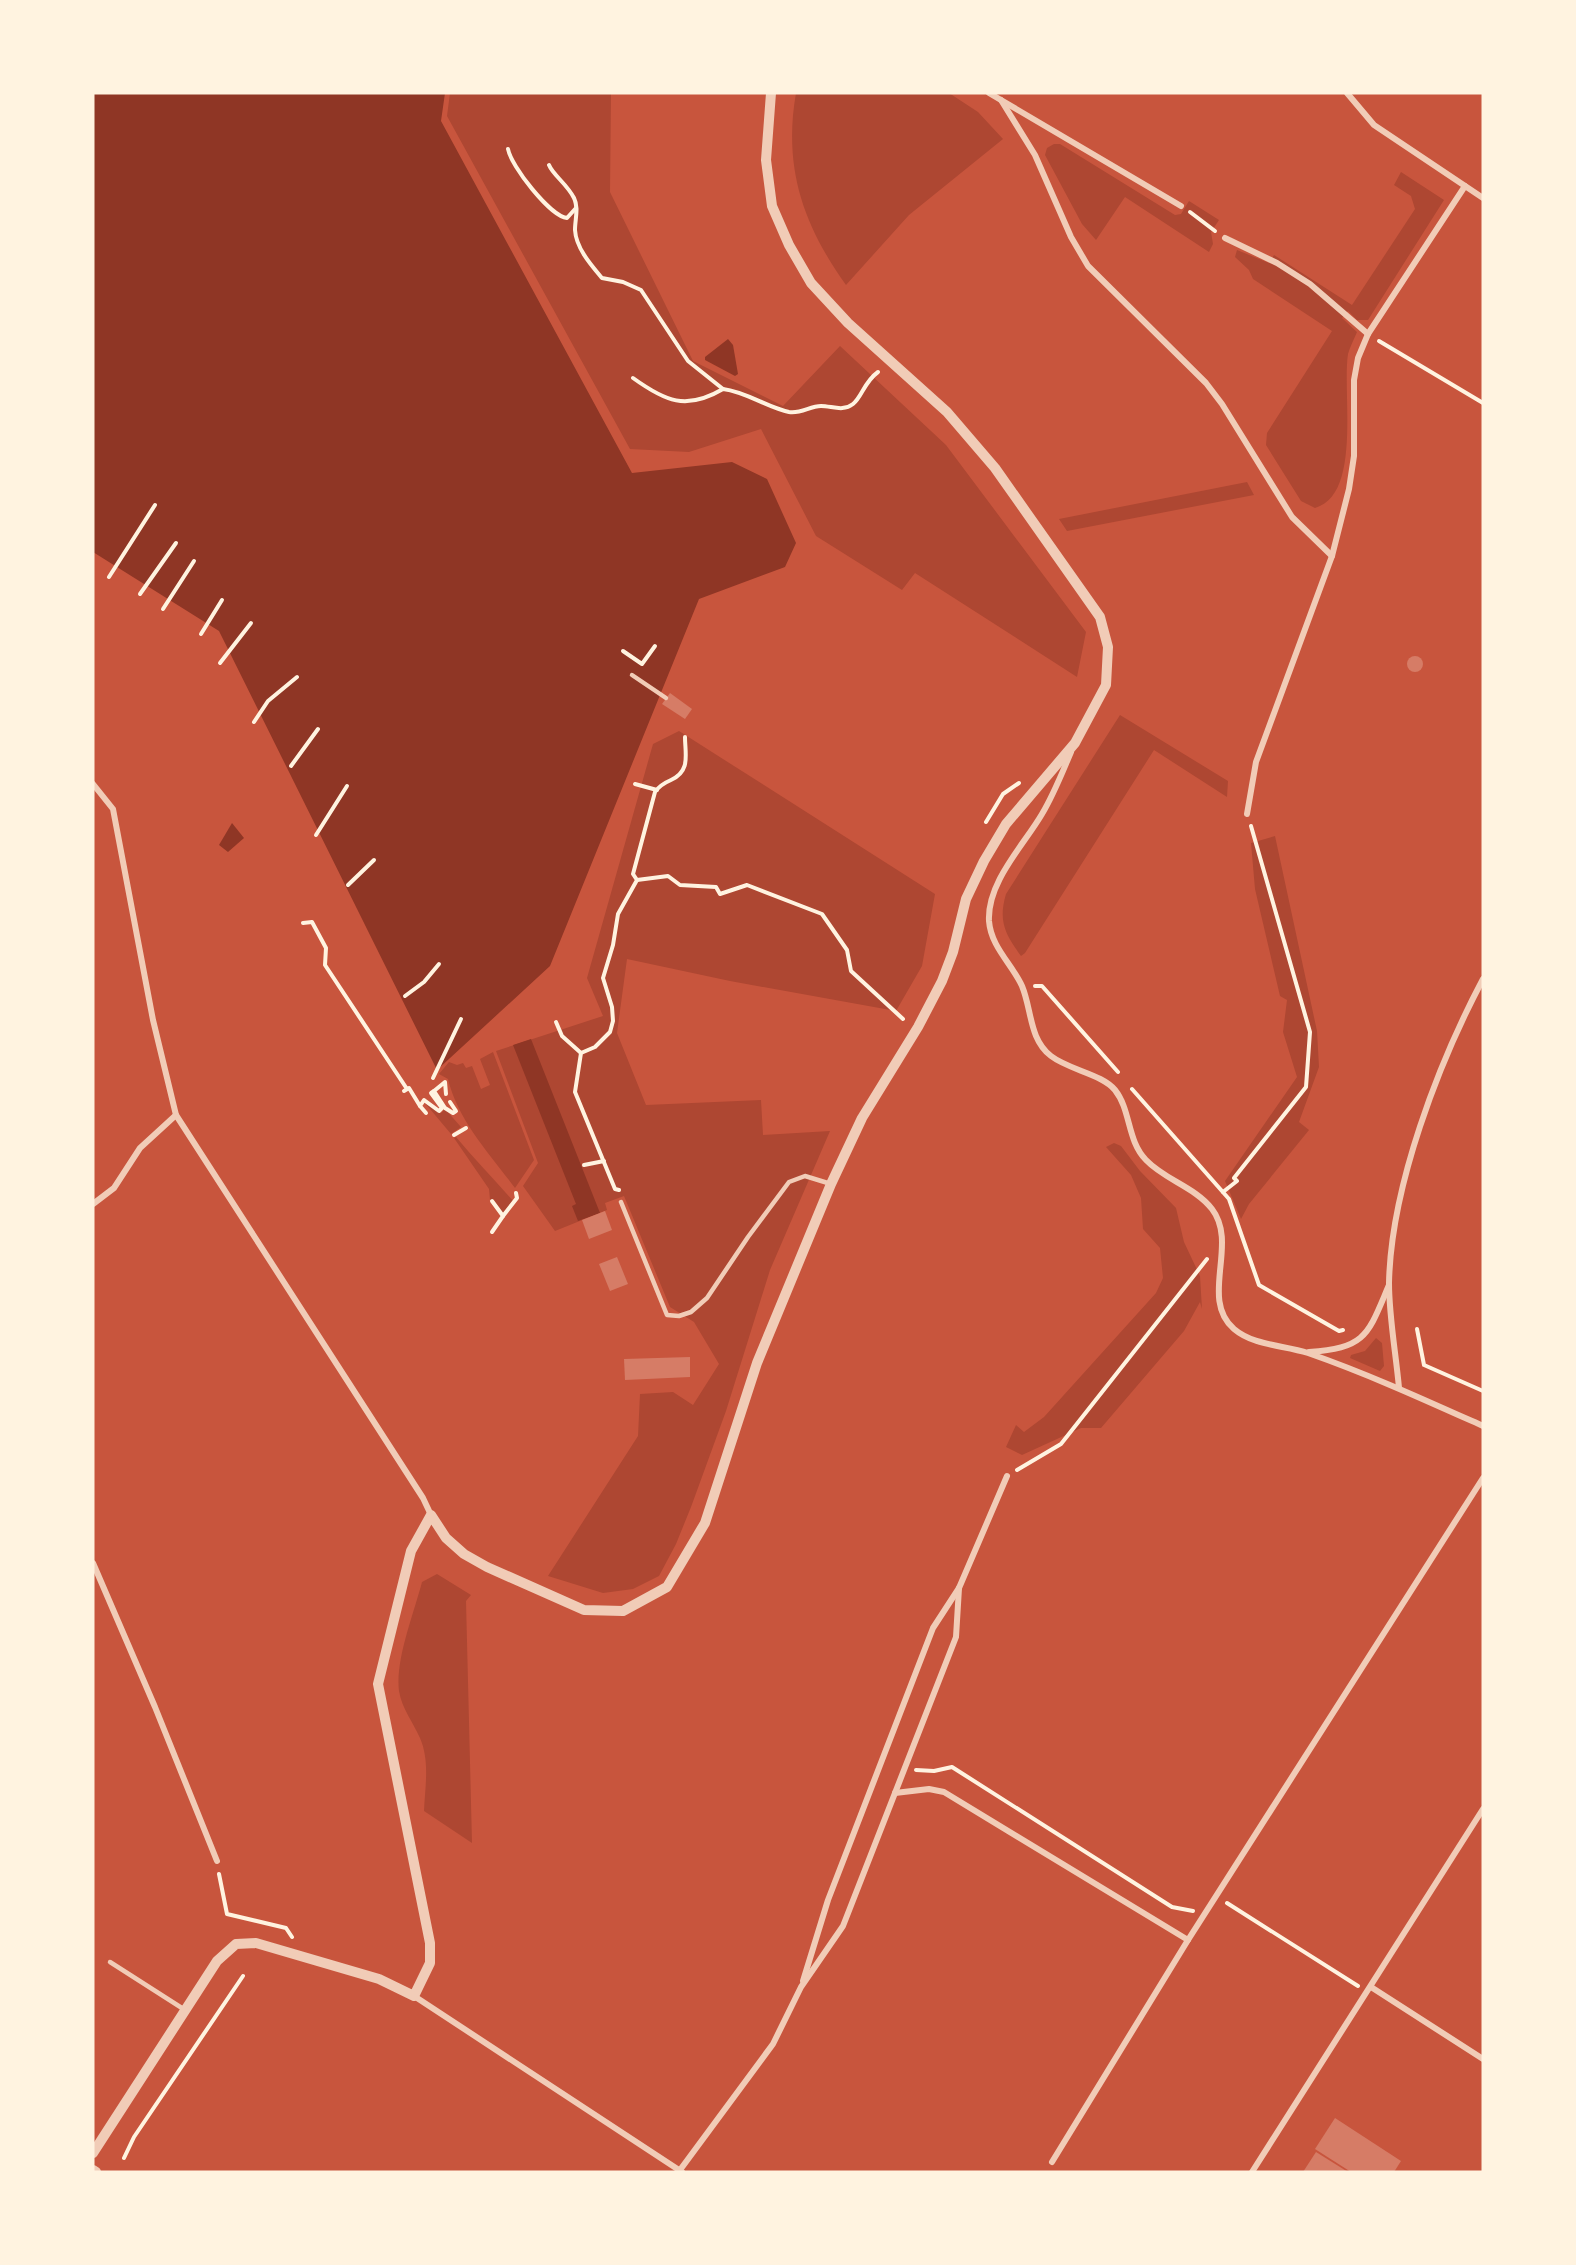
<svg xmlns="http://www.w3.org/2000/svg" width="1576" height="2265" font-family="'Open Sans',sans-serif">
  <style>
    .green { fill: #ae4732 }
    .water { fill: #8f3625 }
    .building { fill: #d67c66 }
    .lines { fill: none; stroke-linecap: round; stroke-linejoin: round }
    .path { stroke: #fff3e0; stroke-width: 4 }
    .service { stroke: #f1ccb7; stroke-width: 4.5 }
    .minor { stroke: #f1ccb7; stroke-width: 6 }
    .tertiary { stroke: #f1ccb7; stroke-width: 10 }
  </style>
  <rect width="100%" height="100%" fill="#c8553d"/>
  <g class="green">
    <path d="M 450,93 L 611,93 L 610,192 L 693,361 L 783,406 L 840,346 L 946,445 L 1086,632 L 1077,677 L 915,573 L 902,590 L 816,536 L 761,429 L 689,452 L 630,449 L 447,116 Z"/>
    <path d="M 796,93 L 949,93 L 978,112 L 1003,139 L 909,215 L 846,285 C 803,225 783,167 796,93 Z"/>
    <path d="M 1054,144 L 1060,144 L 1175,215 L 1181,214 L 1189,201 L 1219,220 L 1211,232 L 1213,244 L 1209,252 L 1125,197 L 1096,240 L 1082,224 L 1045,155 L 1047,148 Z"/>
    <path d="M 1401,172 L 1444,200 L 1368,320 L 1357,320 L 1348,311 L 1342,318 L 1357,332 C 1354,339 1350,347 1348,354 C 1342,393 1362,495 1315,508 L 1301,501 L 1266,445 L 1267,433 L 1332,331 L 1253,279 L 1249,270 L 1235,257 L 1237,250 L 1269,263 L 1274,255 L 1352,305 L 1415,209 L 1411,196 L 1394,185 Z"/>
    <path d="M 1247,482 L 1254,495 L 1067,531 L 1059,519 Z"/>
    <path d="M 1120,715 L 1228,781 L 1227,797 L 1154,750 L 1025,953 L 1021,956 C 1005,934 998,921 1006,894 Z"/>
    <path d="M 679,731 L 935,894 L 922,966 L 896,1011 L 730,981 L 627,959 L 617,1033 L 646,1105 L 761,1100 L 763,1135 L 830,1131 L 770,1270 L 726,1411 L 691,1507 L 676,1544 L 659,1576 L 633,1589 L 603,1593 L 548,1576 L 638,1436 L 640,1394 L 673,1392 L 693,1405 L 719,1364 L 694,1322 L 670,1307 L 624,1196 L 605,1203 L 607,1210 L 555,1231 L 523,1186 L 538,1163 L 496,1051 L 603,1016 L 587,978 L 653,744 Z"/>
    <path d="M 1275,836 L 1317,1031 L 1319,1067 L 1299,1122 L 1309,1130 L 1249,1204 L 1241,1219 L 1225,1181 L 1297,1077 L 1283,1032 L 1287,1000 L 1280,996 L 1255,889 L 1251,843 Z"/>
    <path d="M 493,1052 L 534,1160 L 515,1188 C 490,1154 458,1121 448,1079 L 439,1074 L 449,1062 L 457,1065 L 463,1063 L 466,1068 L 472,1066 L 481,1089 L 490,1085 L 480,1059 Z"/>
    <path d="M 425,1103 L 441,1113 L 445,1109 L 461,1127 L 451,1134 Z"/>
    <path d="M 456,1137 C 474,1159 494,1179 513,1201 L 503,1213 L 490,1200 L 489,1189 L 454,1138 Z"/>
    <path d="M 1114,1143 L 1121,1146 L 1140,1171 L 1176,1208 L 1184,1242 L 1200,1276 L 1202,1309 L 1200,1302 L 1184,1331 L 1101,1428 L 1081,1428 L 1022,1455 L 1006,1447 L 1016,1425 L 1024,1432 L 1044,1417 L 1156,1293 L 1163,1278 L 1160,1248 L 1143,1229 L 1141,1198 L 1131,1175 L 1106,1147 Z"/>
    <path d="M 1376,1338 L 1382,1343 L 1384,1366 L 1380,1371 L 1350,1358 L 1351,1355 L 1365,1351 Z"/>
    <path d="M 437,1574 L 471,1595 L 466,1601 L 472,1843 L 424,1811 C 425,1787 430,1761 420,1738 C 413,1722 402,1709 399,1691 C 395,1660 414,1613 422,1582 Z"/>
  </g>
  <g class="water">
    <path d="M 93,93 L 445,93 L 441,121 L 632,473 L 732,462 L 767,479 L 796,543 L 785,567 L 699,599 L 550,966 L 437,1070 L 219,631 L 93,552 Z"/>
    <path d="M 728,339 L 733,345 L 738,374 L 735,376 L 705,360 L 705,357 Z"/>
    <path d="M 232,823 L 244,838 L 228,852 L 219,845 Z"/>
    <path d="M 531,1039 L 600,1213 L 578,1221 L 572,1206 L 576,1204 L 513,1045 Z"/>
  </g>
  <g class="building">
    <circle cx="1415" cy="664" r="8"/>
    <path d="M 670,693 L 692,709 L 685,719 L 662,704 Z"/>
    <path d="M 605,1211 L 612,1230 L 589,1239 L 582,1220 Z"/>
    <path d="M 617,1257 L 628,1284 L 610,1291 L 599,1264 Z"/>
    <path d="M 690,1357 L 690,1377 L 625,1380 L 624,1359 Z"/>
    <path d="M 1335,2118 L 1401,2161 L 1394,2172 L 1351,2172 L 1315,2149 Z"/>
    <path d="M 1316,2152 L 1348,2172 L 1303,2172 Z"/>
  </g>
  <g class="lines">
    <g class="path">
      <path d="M 508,149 C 511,166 550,216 567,218 L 576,208"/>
      <path d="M 549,165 C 553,175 567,184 574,198 C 579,208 575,219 575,230 C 576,248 591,265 602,278 L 623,282 L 641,290 L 688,361 L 723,389"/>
      <path d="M 1190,212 L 1215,231"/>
      <path d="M 1379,341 L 1483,403"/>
      <path d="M 633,378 C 665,401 686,411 723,389 C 747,392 766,407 789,412 C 801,414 810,406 821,406 C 832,406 843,412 853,404 C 862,397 864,382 878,372"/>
      <path d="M 109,577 L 155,505"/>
      <path d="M 140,594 L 176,543"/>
      <path d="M 163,609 L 194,561"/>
      <path d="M 201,634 L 222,600"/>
      <path d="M 623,651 L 642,664 L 655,646"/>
      <path d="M 220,663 L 251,623"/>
      <path d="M 254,722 L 268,701 L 297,677"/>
      <path d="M 291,766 L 318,729"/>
      <path d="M 635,784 L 657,790"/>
      <path d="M 986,822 L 1003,794 L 1019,783"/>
      <path d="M 316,835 L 347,786"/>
      <path d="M 637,880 L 668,876 L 680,885 L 716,887 L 720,894 L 747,885 L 822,914 L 847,950 L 851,971 L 903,1019"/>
      <path d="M 348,885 L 374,860"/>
      <path d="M 303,923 L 312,922 L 326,948 L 325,965 L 407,1089"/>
      <path d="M 1035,986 L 1042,986 L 1118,1072"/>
      <path d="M 405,996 L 424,982 L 439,964"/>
      <path d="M 556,1022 L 562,1036 L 581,1053"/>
      <path d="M 433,1078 L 461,1019"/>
      <path d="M 1132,1089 L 1229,1199 L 1259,1285 L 1339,1331 L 1343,1330"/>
      <path d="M 404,1091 L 409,1088 L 420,1106"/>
      <path d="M 446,1094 L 445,1082 L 434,1091 L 445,1108 L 453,1113 L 456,1111 L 450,1102"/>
      <path d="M 426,1113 L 420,1106 L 424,1100 L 439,1111 L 442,1108 L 431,1093 L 434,1091"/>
      <path d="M 454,1135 L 466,1128"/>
      <path d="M 584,1165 L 604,1161"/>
      <path d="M 619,1190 L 615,1189 L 575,1092 L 581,1053 L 595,1047 L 610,1032 L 613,1021 L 612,1007 L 603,978 L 613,945 L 618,914 L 637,880 L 633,874 L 655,792 C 659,786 664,783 671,780 C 691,771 685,754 685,737"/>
      <path d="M 1223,1192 L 1237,1181 L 1234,1178 L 1306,1087 L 1310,1032 L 1251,826"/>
      <path d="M 492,1201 L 503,1216 L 492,1232"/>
      <path d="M 503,1216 L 517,1198 L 516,1193"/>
      <path d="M 1417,1329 L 1424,1365 L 1483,1391"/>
      <path d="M 1017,1470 L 1061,1444 L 1207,1259"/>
      <path d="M 916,1770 L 934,1771 L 952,1767 L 1172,1907 L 1193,1911"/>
      <path d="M 219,1874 L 227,1914 L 286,1928 L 292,1937"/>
      <path d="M 1227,1903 L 1358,1986"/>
      <path d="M 124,2158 L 134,2137 L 243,1976"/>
    </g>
    <g class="service">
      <path d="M 632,675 L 666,698"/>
      <path d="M 621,1202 L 667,1315 L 679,1316 L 691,1312 L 707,1298 L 748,1237 L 789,1182 L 805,1176 L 831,1184"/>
      <path d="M 110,1962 L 185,2010"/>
    </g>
    <g class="minor">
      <path d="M 989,93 L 1181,206"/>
      <path d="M 1347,93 L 1374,125 L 1483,198"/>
      <path d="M 1001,100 L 1035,155 L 1071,237 L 1088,266 L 1206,383 L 1222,404 L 1292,517 L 1332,556"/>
      <path d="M 1225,238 L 1277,263 L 1310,284 L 1368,334"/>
      <path d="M 1071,752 C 1062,773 1054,794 1042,814 C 1024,845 987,882 989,921 C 991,947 1012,964 1022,986 C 1032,1010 1029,1039 1051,1056 C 1069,1070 1102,1074 1115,1090 C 1131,1110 1127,1141 1146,1160 C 1165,1180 1195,1187 1212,1209 C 1239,1244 1199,1299 1234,1329 C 1254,1346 1284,1345 1308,1353 C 1368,1374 1425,1400 1483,1426"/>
      <path d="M 93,784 L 113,809 L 153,1020 L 176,1115 L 423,1498 L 431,1515"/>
      <path d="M 1247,814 L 1256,762 L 1332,556 L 1349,489 L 1354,456 L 1354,380 L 1358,358 L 1368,334 L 1465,186"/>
      <path d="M 93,1204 L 114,1188 L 140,1148 L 176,1115"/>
      <path d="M 1309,1352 C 1367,1348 1368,1334 1389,1285"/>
      <path d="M 1399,1388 C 1396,1354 1389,1317 1389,1283 C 1391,1187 1438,1064 1483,979"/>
      <path d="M 93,1563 L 155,1707 L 217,1861"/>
      <path d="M 895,1793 L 929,1789 L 944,1792 L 1188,1940"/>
      <path d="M 803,1981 L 828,1900 L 933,1628 L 959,1588 L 1007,1476"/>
      <path d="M 1371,1987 L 1483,2059"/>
      <path d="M 414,1996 L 682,2172"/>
      <path d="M 1052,2162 L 1188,1940 L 1483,1478"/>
      <path d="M 680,2170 L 773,2044 L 801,1987 L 843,1926 L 956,1637 L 959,1588"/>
      <path d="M 1252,2172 L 1483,1809"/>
    </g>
    <g class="tertiary">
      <path d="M 93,2153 L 217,1961 L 236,1944 L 256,1943 L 379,1979 L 414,1996 L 430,1963 L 430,1943 L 378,1684 L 411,1551 L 431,1515 L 446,1538 L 464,1554 L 487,1567 L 584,1610 L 623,1611 L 667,1587 L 705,1523 L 757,1363 L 831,1184 L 862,1118 L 918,1027 L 942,981 L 953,952 L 966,899 L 984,861 L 1006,824 L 1075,743 L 1106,685 L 1108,647 L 1100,617 L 995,468 L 947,412 L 848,323 L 811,283 L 789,245 L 772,206 L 766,160 L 771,93"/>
      <path d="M 93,2170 L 96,2172"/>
    </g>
  </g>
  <rect width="1576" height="2265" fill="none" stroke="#fff3e0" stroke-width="189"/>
</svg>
